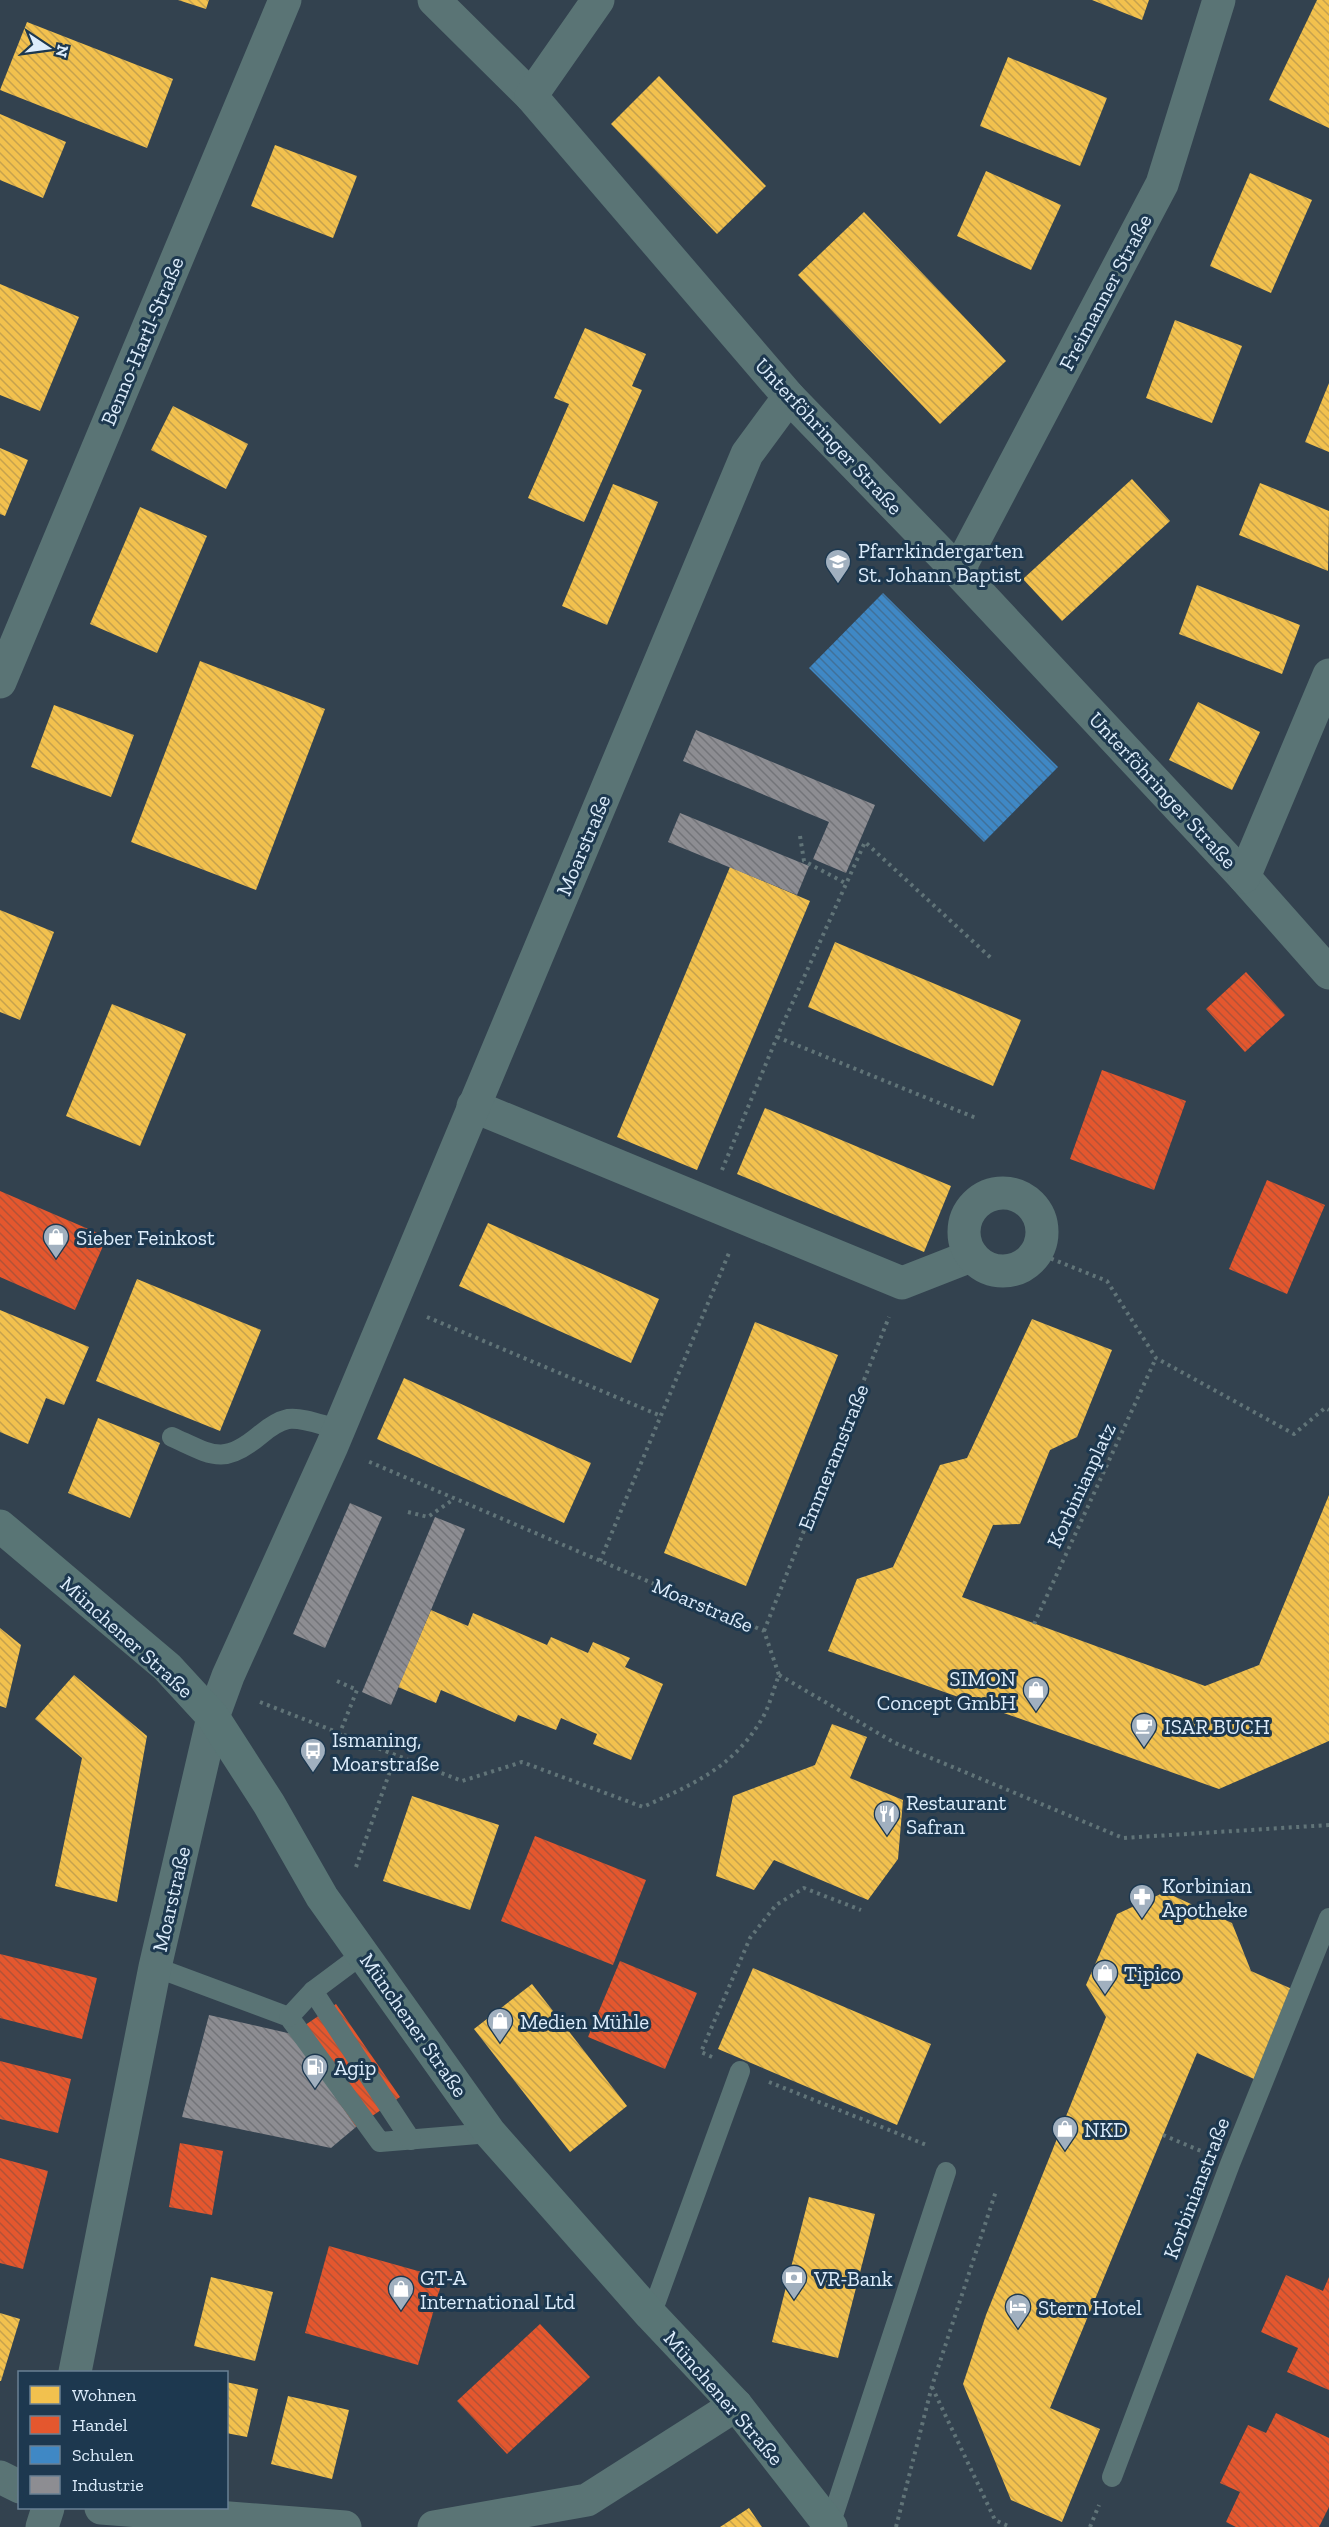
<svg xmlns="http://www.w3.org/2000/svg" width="1329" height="2527" font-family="'Zilla Slab',serif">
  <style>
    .homes { fill: url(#homes-back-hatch) }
    .shops { fill: url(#shops-back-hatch) }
    .schools { fill: url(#schools-back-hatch) }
    .industry { fill: url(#industry-back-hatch) }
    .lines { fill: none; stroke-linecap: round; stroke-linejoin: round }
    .path { stroke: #617478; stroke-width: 4; stroke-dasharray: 3 4.5; stroke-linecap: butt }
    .service { stroke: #5a7475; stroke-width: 20 }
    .minor { stroke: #5a7475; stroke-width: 33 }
    .secondary { stroke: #597575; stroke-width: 33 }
    .labels { text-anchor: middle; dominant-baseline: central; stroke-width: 6; stroke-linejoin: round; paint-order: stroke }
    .street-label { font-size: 21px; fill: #dcecfb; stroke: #1d384f }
    .poi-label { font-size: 21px; fill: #dcecfb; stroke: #1d384f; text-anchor: start }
  </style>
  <defs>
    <pattern id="homes-back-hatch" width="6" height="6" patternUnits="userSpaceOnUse" patternTransform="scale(1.5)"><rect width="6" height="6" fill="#f2c14e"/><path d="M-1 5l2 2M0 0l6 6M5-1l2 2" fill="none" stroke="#c6a24d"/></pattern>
    <pattern id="shops-back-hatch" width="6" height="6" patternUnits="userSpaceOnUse" patternTransform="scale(1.5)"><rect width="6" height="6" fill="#e4572e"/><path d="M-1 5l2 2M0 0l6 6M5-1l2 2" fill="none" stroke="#b35237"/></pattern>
    <pattern id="schools-back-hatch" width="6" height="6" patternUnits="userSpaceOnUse" patternTransform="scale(1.5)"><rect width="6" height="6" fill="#3f88c5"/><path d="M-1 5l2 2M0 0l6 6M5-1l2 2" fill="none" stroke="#40719a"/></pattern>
    <pattern id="industry-back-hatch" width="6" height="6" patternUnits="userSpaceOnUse" patternTransform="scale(1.5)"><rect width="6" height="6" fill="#8d8d92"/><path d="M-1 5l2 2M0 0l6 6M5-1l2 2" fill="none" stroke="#737479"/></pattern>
  </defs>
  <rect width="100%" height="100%" fill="#33424f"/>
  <g class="homes">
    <path d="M 178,0 L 209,0 L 206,9 Z"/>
    <path d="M 1092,0 L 1149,0 L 1142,20 Z"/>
    <path d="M 1317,0 L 1329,0 L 1329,128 L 1269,100 Z"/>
    <path d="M 27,22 L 173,79 L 147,148 L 0,90 Z"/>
    <path d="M 1008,57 L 1107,98 L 1080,166 L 980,126 Z"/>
    <path d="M 659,76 L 766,186 L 717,234 L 611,124 Z"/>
    <path d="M 0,114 L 66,142 L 43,198 L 0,180 Z"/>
    <path d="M 275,145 L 357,176 L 333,238 L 251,206 Z"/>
    <path d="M 986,171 L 1061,205 L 1031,270 L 957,236 Z"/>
    <path d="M 1250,173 L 1312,200 L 1271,293 L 1210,266 Z"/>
    <path d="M 864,212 L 1006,361 L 940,424 L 798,275 Z"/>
    <path d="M 0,284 L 79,317 L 40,411 L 0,395 Z"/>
    <path d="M 1175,320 L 1242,346 L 1212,423 L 1146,398 Z"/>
    <path d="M 585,328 L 646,354 L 632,386 L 642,390 L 584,522 L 528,498 L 569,404 L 554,398 Z"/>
    <path d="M 1329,383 L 1329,452 L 1305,442 Z"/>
    <path d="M 173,406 L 248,444 L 226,489 L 151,450 Z"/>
    <path d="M 0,448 L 28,460 L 5,516 L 0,514 Z"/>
    <path d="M 1132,479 L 1170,521 L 1062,621 L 1023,579 Z"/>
    <path d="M 1260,483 L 1329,511 L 1328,571 L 1239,535 Z"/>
    <path d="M 613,484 L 658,502 L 607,625 L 562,606 Z"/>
    <path d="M 140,507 L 207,536 L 157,653 L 90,624 Z"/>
    <path d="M 1197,585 L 1300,625 L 1282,674 L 1179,634 Z"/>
    <path d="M 200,661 L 325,709 L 256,890 L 131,842 Z"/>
    <path d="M 1198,702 L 1260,732 L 1232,790 L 1169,760 Z"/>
    <path d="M 54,705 L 134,735 L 111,797 L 31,767 Z"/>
    <path d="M 730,867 L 810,901 L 697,1170 L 617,1137 Z"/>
    <path d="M 0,910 L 54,932 L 20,1020 L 0,1012 Z"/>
    <path d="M 835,942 L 1021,1020 L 993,1086 L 808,1007 Z"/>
    <path d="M 112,1004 L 186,1034 L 140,1146 L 66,1116 Z"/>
    <path d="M 765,1108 L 951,1186 L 924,1252 L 737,1174 Z"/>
    <path d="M 488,1223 L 659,1299 L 631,1363 L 459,1286 Z"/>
    <path d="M 137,1279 L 261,1330 L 220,1431 L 96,1381 Z"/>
    <path d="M 0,1310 L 89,1347 L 64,1405 L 46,1398 L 28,1444 L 0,1432 Z"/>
    <path d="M 1032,1319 L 1112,1350 L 1077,1437 L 1050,1450 L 1020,1524 L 993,1525 L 962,1597 L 1205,1686 L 1259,1665 L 1329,1495 L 1329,1741 L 1219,1789 L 828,1651 L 857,1579 L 893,1567 L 940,1465 L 967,1458 Z"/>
    <path d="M 755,1322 L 838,1355 L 746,1586 L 664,1553 Z"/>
    <path d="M 404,1378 L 591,1463 L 564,1523 L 377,1439 Z"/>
    <path d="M 98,1418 L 160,1443 L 130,1518 L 68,1493 Z"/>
    <path d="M 431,1610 L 468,1626 L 473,1613 L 547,1645 L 551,1637 L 588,1653 L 593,1642 L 630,1658 L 625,1667 L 663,1684 L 631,1760 L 593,1744 L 597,1734 L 561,1718 L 556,1730 L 518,1715 L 515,1722 L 441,1690 L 436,1703 L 398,1687 Z"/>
    <path d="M 0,1628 L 21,1645 L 6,1708 L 0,1706 Z"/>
    <path d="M 74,1675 L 147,1736 L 117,1902 L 55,1886 L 82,1758 L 35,1719 Z"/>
    <path d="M 832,1724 L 867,1737 L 850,1778 L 903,1800 L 898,1859 L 868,1900 L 774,1860 L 754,1890 L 716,1876 L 733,1796 L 815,1765 Z"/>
    <path d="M 412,1796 L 499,1825 L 470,1910 L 383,1881 Z"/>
    <path d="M 1165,1892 L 1232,1923 L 1251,1971 L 1292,1989 L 1254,2079 L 1197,2053 L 1050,2408 L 1100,2429 L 1062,2522 L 1011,2500 L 963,2384 L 986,2315 L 1106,2017 L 1086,1985 L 1117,1914 Z"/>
    <path d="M 753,1968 L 931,2044 L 897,2125 L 718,2049 Z"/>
    <path d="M 532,1984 L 627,2106 L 570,2152 L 474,2029 Z"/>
    <path d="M 809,2197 L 875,2214 L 838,2358 L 772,2342 Z"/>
    <path d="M 211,2277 L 273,2292 L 255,2361 L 194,2346 Z"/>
    <path d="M 0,2313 L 20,2319 L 1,2381 L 0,2381 Z"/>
    <path d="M 226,2382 L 258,2389 L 247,2437 L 226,2433 Z"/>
    <path d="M 288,2396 L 349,2410 L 332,2479 L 271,2464 Z"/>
    <path d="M 749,2508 L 762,2527 L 720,2527 Z"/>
  </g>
  <g class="shops">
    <path d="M 1246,972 L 1285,1015 L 1245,1052 L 1206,1009 Z"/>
    <path d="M 1102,1070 L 1186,1101 L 1154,1190 L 1070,1159 Z"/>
    <path d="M 1267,1180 L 1325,1205 L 1287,1294 L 1229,1269 Z"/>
    <path d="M 0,1191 L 107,1237 L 75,1310 L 0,1277 Z"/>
    <path d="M 535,1836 L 646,1880 L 613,1965 L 501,1921 Z"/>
    <path d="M 0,1954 L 97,1978 L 82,2039 L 0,2018 Z"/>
    <path d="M 620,1961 L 697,1993 L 665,2069 L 588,2037 Z"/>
    <path d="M 336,2004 L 400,2097 L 356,2127 L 292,2034 Z"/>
    <path d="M 0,2061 L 71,2079 L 58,2133 L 0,2119 Z"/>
    <path d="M 180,2143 L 223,2151 L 212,2215 L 169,2207 Z"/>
    <path d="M 0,2158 L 48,2171 L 23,2269 L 0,2263 Z"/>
    <path d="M 329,2246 L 443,2278 L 418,2365 L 305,2333 Z"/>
    <path d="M 1286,2275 L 1323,2291 L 1329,2277 L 1329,2390 L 1287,2372 L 1298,2348 L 1261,2332 Z"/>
    <path d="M 540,2324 L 590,2377 L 507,2454 L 457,2401 Z"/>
    <path d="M 1276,2413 L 1329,2438 L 1329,2507 L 1319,2527 L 1236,2527 L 1226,2522 L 1240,2492 L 1220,2483 L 1248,2425 L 1266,2433 Z"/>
  </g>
  <path class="schools" d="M 883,593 L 1058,767 L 984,842 L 809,668 Z"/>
  <g class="industry">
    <path d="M 696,730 L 875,805 L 846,873 L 813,859 L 829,822 L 683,761 Z"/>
    <path d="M 680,813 L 809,866 L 797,895 L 668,842 Z"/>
    <path d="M 350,1503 L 382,1517 L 325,1648 L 293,1634 Z"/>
    <path d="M 435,1517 L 465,1529 L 391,1705 L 362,1692 Z"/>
    <path d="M 209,2015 L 292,2034 L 356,2127 L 331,2148 L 182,2117 Z"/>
  </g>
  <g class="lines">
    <g class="path">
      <path d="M 800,836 L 804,861 L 847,884"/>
      <path d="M 777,1037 L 976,1118"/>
      <path d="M 722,1170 L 777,1037 L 865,842 L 991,958"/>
      <path d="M 1037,1253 L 1107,1281 L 1156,1358 L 1294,1434 L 1325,1408 L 1329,1410"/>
      <path d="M 427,1317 L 661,1416"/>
      <path d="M 408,1512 L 428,1517 L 454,1499"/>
      <path d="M 600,1561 L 729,1253"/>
      <path d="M 1034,1624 L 1156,1358"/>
      <path d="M 764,1631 L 889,1317"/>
      <path d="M 779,1675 L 895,1743 L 1123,1838 L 1329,1825"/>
      <path d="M 337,1681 L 357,1690 L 339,1735"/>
      <path d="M 260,1702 L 462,1781 L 522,1762 L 643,1807 C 691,1785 731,1769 760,1722 C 769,1709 773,1690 779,1675 L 764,1631 L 365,1460"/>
      <path d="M 356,1867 L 395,1757"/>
      <path d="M 712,2057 L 701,2052 L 750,1938 L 776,1905 L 804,1888 L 861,1910"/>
      <path d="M 769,2082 L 929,2146"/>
      <path d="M 1163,2135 L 1201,2151"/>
      <path d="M 932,2387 L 995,2520 L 1010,2527"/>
      <path d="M 896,2527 L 932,2386 L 996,2191"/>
      <path d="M 1090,2527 L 1099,2505"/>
    </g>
    <g class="service">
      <path d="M 172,1437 C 212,1455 223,1466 260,1435 C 267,1429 279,1421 288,1419 C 303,1417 324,1426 338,1429"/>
      <path d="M 155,1967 L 289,2017 L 380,2142 L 490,2133"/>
      <path d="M 313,1991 L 411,2140"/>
      <path d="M 289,2017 L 313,1991 L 364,1953"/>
      <path d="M 651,2315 L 740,2071"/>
      <path d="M 1112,2477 L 1230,2164 L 1329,1918"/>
      <path d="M 830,2525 L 946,2172"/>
    </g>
    <g class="minor">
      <path d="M 434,0 L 531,96 L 789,397 L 958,571 L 1244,877 L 1329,973"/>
      <path d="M 531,96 L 598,0"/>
      <path d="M 958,571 L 1162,184 L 1219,0"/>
      <path d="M 0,682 L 285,0"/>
      <path d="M 1244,877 L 1329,675"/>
      <path d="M 473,1106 L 902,1283 L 971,1256"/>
      <circle cx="1003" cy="1232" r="39"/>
      <path d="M 75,2372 L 155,1967 L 213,1717 L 228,1676 L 332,1446 L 747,454 L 789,397"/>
      <path d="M 0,2477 L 20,2487"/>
      <path d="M 101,2508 L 345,2527"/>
      <path d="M 42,2527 L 48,2508"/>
      <path d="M 434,2527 L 587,2500 L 736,2405"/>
    </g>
    <path class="secondary" d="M 0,1526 L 167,1667 L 213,1717 L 269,1804 L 322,1897 L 490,2133 L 651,2315 L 736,2405 L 831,2527"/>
  </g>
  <defs>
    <symbol id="school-pin" viewBox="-11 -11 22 30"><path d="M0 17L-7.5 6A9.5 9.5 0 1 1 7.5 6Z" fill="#a1b0bf" stroke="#1d384f"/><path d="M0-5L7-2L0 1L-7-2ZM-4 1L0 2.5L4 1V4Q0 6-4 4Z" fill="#fff"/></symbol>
    <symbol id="shop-pin" viewBox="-11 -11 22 30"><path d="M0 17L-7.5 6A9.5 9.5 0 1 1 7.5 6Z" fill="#a1b0bf" stroke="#1d384f"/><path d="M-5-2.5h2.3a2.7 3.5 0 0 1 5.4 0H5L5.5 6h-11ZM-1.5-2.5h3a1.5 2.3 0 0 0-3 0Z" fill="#fff"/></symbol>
    <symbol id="cafe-pin" viewBox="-11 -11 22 30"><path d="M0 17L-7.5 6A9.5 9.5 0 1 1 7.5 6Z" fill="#a1b0bf" stroke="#1d384f"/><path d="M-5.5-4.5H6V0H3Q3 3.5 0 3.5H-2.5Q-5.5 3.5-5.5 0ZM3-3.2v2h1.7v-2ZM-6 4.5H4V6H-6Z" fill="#fff"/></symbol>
    <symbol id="bus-pin" viewBox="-11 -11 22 30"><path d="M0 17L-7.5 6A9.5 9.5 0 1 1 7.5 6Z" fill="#a1b0bf" stroke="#1d384f"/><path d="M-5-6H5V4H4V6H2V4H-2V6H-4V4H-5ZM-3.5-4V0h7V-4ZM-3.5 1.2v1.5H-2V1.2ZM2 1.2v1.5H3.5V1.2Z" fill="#fff"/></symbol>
    <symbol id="restaurant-pin" viewBox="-11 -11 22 30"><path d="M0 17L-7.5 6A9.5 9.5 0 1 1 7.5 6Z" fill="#a1b0bf" stroke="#1d384f"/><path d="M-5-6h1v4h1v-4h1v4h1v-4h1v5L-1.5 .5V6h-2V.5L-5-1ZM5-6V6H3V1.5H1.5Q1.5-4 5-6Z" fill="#fff"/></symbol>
    <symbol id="pharmacy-pin" viewBox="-11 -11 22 30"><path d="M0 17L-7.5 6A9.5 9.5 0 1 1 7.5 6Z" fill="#a1b0bf" stroke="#1d384f"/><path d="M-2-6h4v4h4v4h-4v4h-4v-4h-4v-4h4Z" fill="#fff"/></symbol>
    <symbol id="fuel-pin" viewBox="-11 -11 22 30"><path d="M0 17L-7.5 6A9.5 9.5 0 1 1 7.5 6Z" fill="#a1b0bf" stroke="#1d384f"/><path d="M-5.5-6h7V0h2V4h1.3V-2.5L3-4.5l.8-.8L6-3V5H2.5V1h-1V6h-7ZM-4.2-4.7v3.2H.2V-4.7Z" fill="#fff"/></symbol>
    <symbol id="bank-pin" viewBox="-11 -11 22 30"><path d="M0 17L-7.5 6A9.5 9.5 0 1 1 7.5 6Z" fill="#a1b0bf" stroke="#1d384f"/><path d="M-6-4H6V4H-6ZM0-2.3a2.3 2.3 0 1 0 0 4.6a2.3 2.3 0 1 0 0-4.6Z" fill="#fff"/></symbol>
    <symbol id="hotel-pin" viewBox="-11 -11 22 30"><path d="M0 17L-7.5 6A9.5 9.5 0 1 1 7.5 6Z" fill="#a1b0bf" stroke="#1d384f"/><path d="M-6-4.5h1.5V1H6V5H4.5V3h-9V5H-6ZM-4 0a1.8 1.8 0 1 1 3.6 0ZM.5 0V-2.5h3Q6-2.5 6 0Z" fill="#fff"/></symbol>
  </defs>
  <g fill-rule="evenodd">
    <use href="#school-pin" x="823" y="547" width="30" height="40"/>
    <use href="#shop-pin" x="41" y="1222" width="30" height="40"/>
    <use href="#shop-pin" x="1021" y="1675" width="30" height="40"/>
    <use href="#cafe-pin" x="1129" y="1711" width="30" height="40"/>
    <use href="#bus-pin" x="298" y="1736" width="30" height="40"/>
    <use href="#restaurant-pin" x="872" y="1799" width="30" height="40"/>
    <use href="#pharmacy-pin" x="1127" y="1882" width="30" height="40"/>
    <use href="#shop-pin" x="1090" y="1958" width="30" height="40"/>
    <use href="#shop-pin" x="485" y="2006" width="30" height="40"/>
    <use href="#fuel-pin" x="300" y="2052" width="30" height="40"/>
    <use href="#shop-pin" x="1050" y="2114" width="30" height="40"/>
    <use href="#bank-pin" x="779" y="2263" width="30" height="40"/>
    <use href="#shop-pin" x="386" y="2274" width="30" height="40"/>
    <use href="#hotel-pin" x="1003" y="2292" width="30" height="40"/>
  </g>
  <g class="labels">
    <g class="street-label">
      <text transform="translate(1105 292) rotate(-62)">Freimanner Straße</text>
      <text transform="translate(142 341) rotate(-67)">Benno-Hartl-Straße</text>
      <text transform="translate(829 436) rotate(47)">Unterföhringer Straße</text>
      <text transform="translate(1163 790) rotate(47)">Unterföhringer Straße</text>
      <text transform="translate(583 845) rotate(-67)">Moarstraße</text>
      <text transform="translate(833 1457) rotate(-68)">Emmeramstraße</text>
      <text transform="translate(1081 1485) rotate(-65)">Korbinianplatz</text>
      <text transform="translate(703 1605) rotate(23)">Moarstraße</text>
      <text transform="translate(127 1637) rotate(42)">Münchener Straße</text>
      <text transform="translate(171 1899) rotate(-77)">Moarstraße</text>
      <text transform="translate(414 2025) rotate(55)">Münchener Straße</text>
      <text transform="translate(1196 2188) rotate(-69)">Korbinianstraße</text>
      <text transform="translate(724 2398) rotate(49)">Münchener Straße</text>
    </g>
    <g class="poi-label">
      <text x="858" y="550">Pfarrkindergarten<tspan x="858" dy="24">St. Johann Baptist</tspan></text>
      <text x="76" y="1237">Sieber Feinkost</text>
      <text x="1016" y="1678" text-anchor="end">SIMON<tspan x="1016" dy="24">Concept GmbH</tspan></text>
      <text x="1164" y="1726">ISAR BUCH</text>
      <text x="332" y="1739">Ismaning,<tspan x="332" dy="24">Moarstraße</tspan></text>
      <text x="906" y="1802">Restaurant<tspan x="906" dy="24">Safran</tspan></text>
      <text x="1162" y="1885">Korbinian<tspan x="1162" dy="24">Apotheke</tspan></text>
      <text x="1124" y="1973">Tipico</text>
      <text x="520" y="2021">Medien Mühle</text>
      <text x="334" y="2067">Agip</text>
      <text x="1084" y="2129">NKD</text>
      <text x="420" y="2277">GT-A<tspan x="420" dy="24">International Ltd</tspan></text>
      <text x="814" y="2278">VR-Bank</text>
      <text x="1038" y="2307">Stern Hotel</text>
    </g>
  </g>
  <rect x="18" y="2371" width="210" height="138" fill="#1d384f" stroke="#698094" stroke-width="1.5"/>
  <rect x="30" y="2386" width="30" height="18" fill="#f2c14e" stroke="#698094" stroke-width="1.5"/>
  <text x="72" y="2401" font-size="18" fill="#dcecfb">Wohnen</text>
  <rect x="30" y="2416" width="30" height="18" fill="#e4572e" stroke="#698094" stroke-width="1.5"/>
  <text x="72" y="2431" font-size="18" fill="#dcecfb">Handel</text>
  <rect x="30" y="2446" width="30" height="18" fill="#3f88c5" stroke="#698094" stroke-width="1.5"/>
  <text x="72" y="2461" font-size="18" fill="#dcecfb">Schulen</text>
  <rect x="30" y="2476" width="30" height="18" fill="#8d8d92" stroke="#698094" stroke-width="1.5"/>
  <text x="72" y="2491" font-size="18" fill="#dcecfb">Industrie</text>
  <g transform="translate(48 48) rotate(103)" stroke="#1d384f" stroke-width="4.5" paint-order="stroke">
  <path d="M0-4.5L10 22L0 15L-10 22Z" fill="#dcecfb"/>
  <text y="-9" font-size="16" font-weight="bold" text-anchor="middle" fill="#dcecfb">N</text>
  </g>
</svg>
